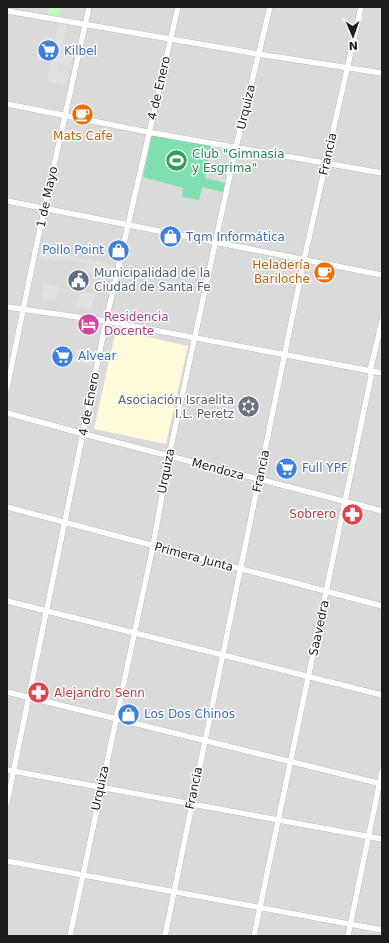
<svg xmlns="http://www.w3.org/2000/svg" width="389" height="943" font-family="'DejaVu Sans',sans-serif">
  <style>
    .residential { fill: #dbdada }
    .education { fill: #fffbdb }
    .park { fill: #bffabe }
    .pitch { fill: #7fdfb0 }
    .parking { fill: #e1e1e1 }
    .lines { fill: none; stroke-linecap: round; stroke-linejoin: round }
    .minor-casing { stroke: #a4a4a4; stroke-width: 6 }
    .minor { stroke: #fff; stroke-width: 5.5 }
    .labels { text-anchor: middle; dominant-baseline: central; stroke-width: 3; stroke-linejoin: round; paint-order: stroke }
    .shop-label { font-size: 12px; fill: #366cbe; stroke: #fff; text-anchor: start }
    .street-label { font-size: 12px; fill: #1d1d1d; stroke: #fff }
    .food-label { font-size: 12px; fill: #c56008; stroke: #fff }
    .leisure-label { font-size: 12px; fill: #27864d; stroke: #fff; text-anchor: start }
    .service-label { font-size: 12px; fill: #4e5e75; stroke: #fff; text-anchor: start }
    .hotel-label { font-size: 12px; fill: #b23c85; stroke: #fff; text-anchor: start }
    .worship-label { font-size: 12px; fill: #5b616d; stroke: #fff; text-anchor: end }
    .health-label { font-size: 12px; fill: #be3a42; stroke: #fff; text-anchor: end }
  </style>
  <rect width="100%" height="100%" fill="#eee9e2"/>
  <rect class="residential" x="7" y="7" width="375" height="929"/>
  <path class="education" d="M 116,330 L 188,346 L 166,444 L 94,429 Z"/>
  <path class="park" d="M 49,7 L 61,7 L 59,19 L 47,17 Z"/>
  <path class="pitch" d="M 152,135 L 211,145 L 205,178 L 225,183 L 223,192 L 202,187 L 199,200 L 182,197 L 183,188 L 143,177 Z"/>
  <g class="parking">
    <path d="M 58,23 L 66,25 L 61,56 L 72,58 L 70,66 L 57,63 L 56,71 L 69,74 L 66,85 L 47,81 Z"/>
    <path d="M 41,250 L 113,265 L 112,268 L 99,266 L 97,274 L 84,271 L 86,264 L 57,258 L 56,261 L 39,258 Z"/>
    <path d="M 44,284 L 59,287 L 55,302 L 41,299 Z"/>
    <path d="M 80,292 L 95,294 L 91,310 L 77,307 Z"/>
    <path d="M 76,349 L 94,353 L 92,365 L 74,362 Z"/>
  </g>
  <g class="lines">
    <defs>
      <g id="minor">
        <path d="M 7,11 L 258,54 L 382,73"/>
        <path d="M 7,104 L 148,132 L 382,173"/>
        <path d="M 7,201 L 382,275"/>
        <path d="M 7,307 L 106,321 L 382,373"/>
        <path d="M 7,388 L 35,252 L 89,7"/>
        <path d="M 7,413 L 84,434 L 382,511"/>
        <path d="M 7,507 L 382,606"/>
        <path d="M 7,601 L 382,695"/>
        <path d="M 7,692 L 382,784"/>
        <path d="M 7,770 L 382,839"/>
        <path d="M 7,803 L 106,321 L 178,7"/>
        <path d="M 7,861 L 382,930"/>
        <path d="M 70,936 L 153,546 L 169,456 L 236,147 L 270,7"/>
        <path d="M 165,936 L 304,260 L 361,7"/>
        <path d="M 254,936 L 371,377 L 370,371 L 382,321"/>
        <path d="M 348,936 L 382,771"/>
      </g>
    </defs>
    <use href="#minor" class="minor-casing"/>
    <use href="#minor" class="minor"/>
  </g>
  <defs>
    <symbol id="supermarket-disc" viewBox="-11 -11 22 22"><circle r="9.5" fill="#3f7fe0" stroke="#fff"/><path d="M-6-5.5h2.5l.6 2H6L4.5 2H-2.5L-4.4-4H-6ZM-1.5 3.2a1.3 1.3 0 1 0 .1 0ZM3 3.2a1.3 1.3 0 1 0 .1 0Z" fill="#fff"/></symbol>
    <symbol id="cafe-disc" viewBox="-11 -11 22 22"><circle r="9.5" fill="#e8710a" stroke="#fff"/><path d="M-5.5-4.5H6V0H3Q3 3.5 0 3.5H-2.5Q-5.5 3.5-5.5 0ZM3-3.2v2h1.7v-2ZM-6 4.5H4V6H-6Z" fill="#fff"/></symbol>
    <symbol id="stadium-disc" viewBox="-11 -11 22 22"><circle r="9.5" fill="#2e9e5b" stroke="#fff"/><path d="M0-5a6.5 5 0 1 0 0 10a6.5 5 0 1 0 0-10ZM-3.5-1.8h7v3.6h-7Z" fill="#fff"/></symbol>
    <symbol id="shop-disc" viewBox="-11 -11 22 22"><circle r="9.5" fill="#3f7fe0" stroke="#fff"/><path d="M-5-2.5h2.3a2.7 3.5 0 0 1 5.4 0H5L5.5 6h-11ZM-1.5-2.5h3a1.5 2.3 0 0 0-3 0Z" fill="#fff"/></symbol>
    <symbol id="civic-disc" viewBox="-11 -11 22 22"><circle r="9.5" fill="#5c6f8a" stroke="#fff"/><path d="M-.6-6.5H3V-4.5H.6V-3L4-1V1h2V6H-6V1h2V-1L-.6-3ZM-1.2 2.5V6h2.4V2.5Z" fill="#fff"/></symbol>
    <symbol id="hotel-disc" viewBox="-11 -11 22 22"><circle r="9.5" fill="#d1479c" stroke="#fff"/><path d="M-6-4.5h1.5V1H6V5H4.5V3h-9V5H-6ZM-4 0a1.8 1.8 0 1 1 3.6 0ZM.5 0V-2.5h3Q6-2.5 6 0Z" fill="#fff"/></symbol>
    <symbol id="synagogue-disc" viewBox="-11 -11 22 22"><circle r="9.5" fill="#6b7280" stroke="#fff"/><path d="M0-6.5L5.6 3.2H-5.6ZM0 6.5L5.6-3.2H-5.6Z" fill="#fff"/></symbol>
    <symbol id="pharmacy-disc" viewBox="-11 -11 22 22"><circle r="9.5" fill="#e0444e" stroke="#fff"/><path d="M-2-6h4v4h4v4h-4v4h-4v-4h-4v-4h4Z" fill="#fff"/></symbol>
  </defs>
  <g fill-rule="evenodd">
    <use href="#supermarket-disc" x="36" y="38" width="25" height="25"/>
    <use href="#cafe-disc" x="70" y="102" width="25" height="25"/>
    <use href="#stadium-disc" x="164" y="148" width="25" height="25"/>
    <use href="#shop-disc" x="158" y="224" width="25" height="25"/>
    <use href="#shop-disc" x="106" y="238" width="25" height="25"/>
    <use href="#cafe-disc" x="312" y="260" width="25" height="25"/>
    <use href="#civic-disc" x="66" y="268" width="25" height="25"/>
    <use href="#hotel-disc" x="76" y="312" width="25" height="25"/>
    <use href="#supermarket-disc" x="50" y="344" width="25" height="25"/>
    <use href="#synagogue-disc" x="236" y="394" width="25" height="25"/>
    <use href="#supermarket-disc" x="274" y="456" width="25" height="25"/>
    <use href="#pharmacy-disc" x="340" y="502" width="25" height="25"/>
    <use href="#pharmacy-disc" x="26" y="680" width="25" height="25"/>
    <use href="#shop-disc" x="116" y="702" width="25" height="25"/>
  </g>
  <g class="labels">
    <g class="shop-label">
      <text x="64" y="51">Kilbel</text>
      <text x="186" y="237">Tqm Informática</text>
      <text x="104" y="250" text-anchor="end">Pollo Point</text>
      <text x="78" y="356">Alvear</text>
      <text x="302" y="468">Full YPF</text>
      <text x="144" y="714">Los Dos Chinos</text>
    </g>
    <g class="street-label">
      <text transform="translate(159 88) rotate(-77)">4 de Enero</text>
      <text transform="translate(246 107) rotate(-77)">Urquiza</text>
      <text transform="translate(328 154) rotate(-77)">Francia</text>
      <text transform="translate(47 197) rotate(-78)">1 de Mayo</text>
      <text transform="translate(89 404) rotate(-79)">4 de Enero</text>
      <text transform="translate(218 469) rotate(15)">Mendoza</text>
      <text transform="translate(166 471) rotate(-79)">Urquiza</text>
      <text transform="translate(261 471) rotate(-78)">Francia</text>
      <text transform="translate(194 557) rotate(15)">Primera Junta</text>
      <text transform="translate(319 628) rotate(-78)">Saavedra</text>
      <text transform="translate(100 788) rotate(-78)">Urquiza</text>
      <text transform="translate(194 788) rotate(-78)">Francia</text>
    </g>
    <g class="food-label">
      <text x="83" y="136">Mats Cafe</text>
      <text x="310" y="265" text-anchor="end">Heladería<tspan x="310" dy="14">Bariloche</tspan></text>
    </g>
    <g class="leisure-label">
      <text x="192" y="154">Club "Gimnasia<tspan x="192" dy="14">y Esgrima"</tspan></text>
    </g>
    <g class="service-label">
      <text x="94" y="273">Municipalidad de la<tspan x="94" dy="14">Ciudad de Santa Fe</tspan></text>
    </g>
    <g class="hotel-label">
      <text x="104" y="317">Residencia<tspan x="104" dy="14">Docente</tspan></text>
    </g>
    <g class="worship-label">
      <text x="234" y="400">Asociación Israelita<tspan x="234" dy="14">I.L. Peretz</tspan></text>
    </g>
    <g class="health-label">
      <text x="336" y="514">Sobrero</text>
      <text x="54" y="693" text-anchor="start">Alejandro Senn</text>
    </g>
  </g>
  <rect width="389" height="943" fill="none" stroke="#1d1d1d" stroke-width="16"/>
  <g transform="translate(353 36) rotate(178)" stroke="#ffffff" stroke-width="3" paint-order="stroke">
  <path d="M0-3L7 15L0 10L-7 15Z" fill="#1d1d1d"/>
  <text y="-6" font-size="11" font-weight="bold" text-anchor="middle" fill="#1d1d1d">N</text>
  </g>
</svg>
